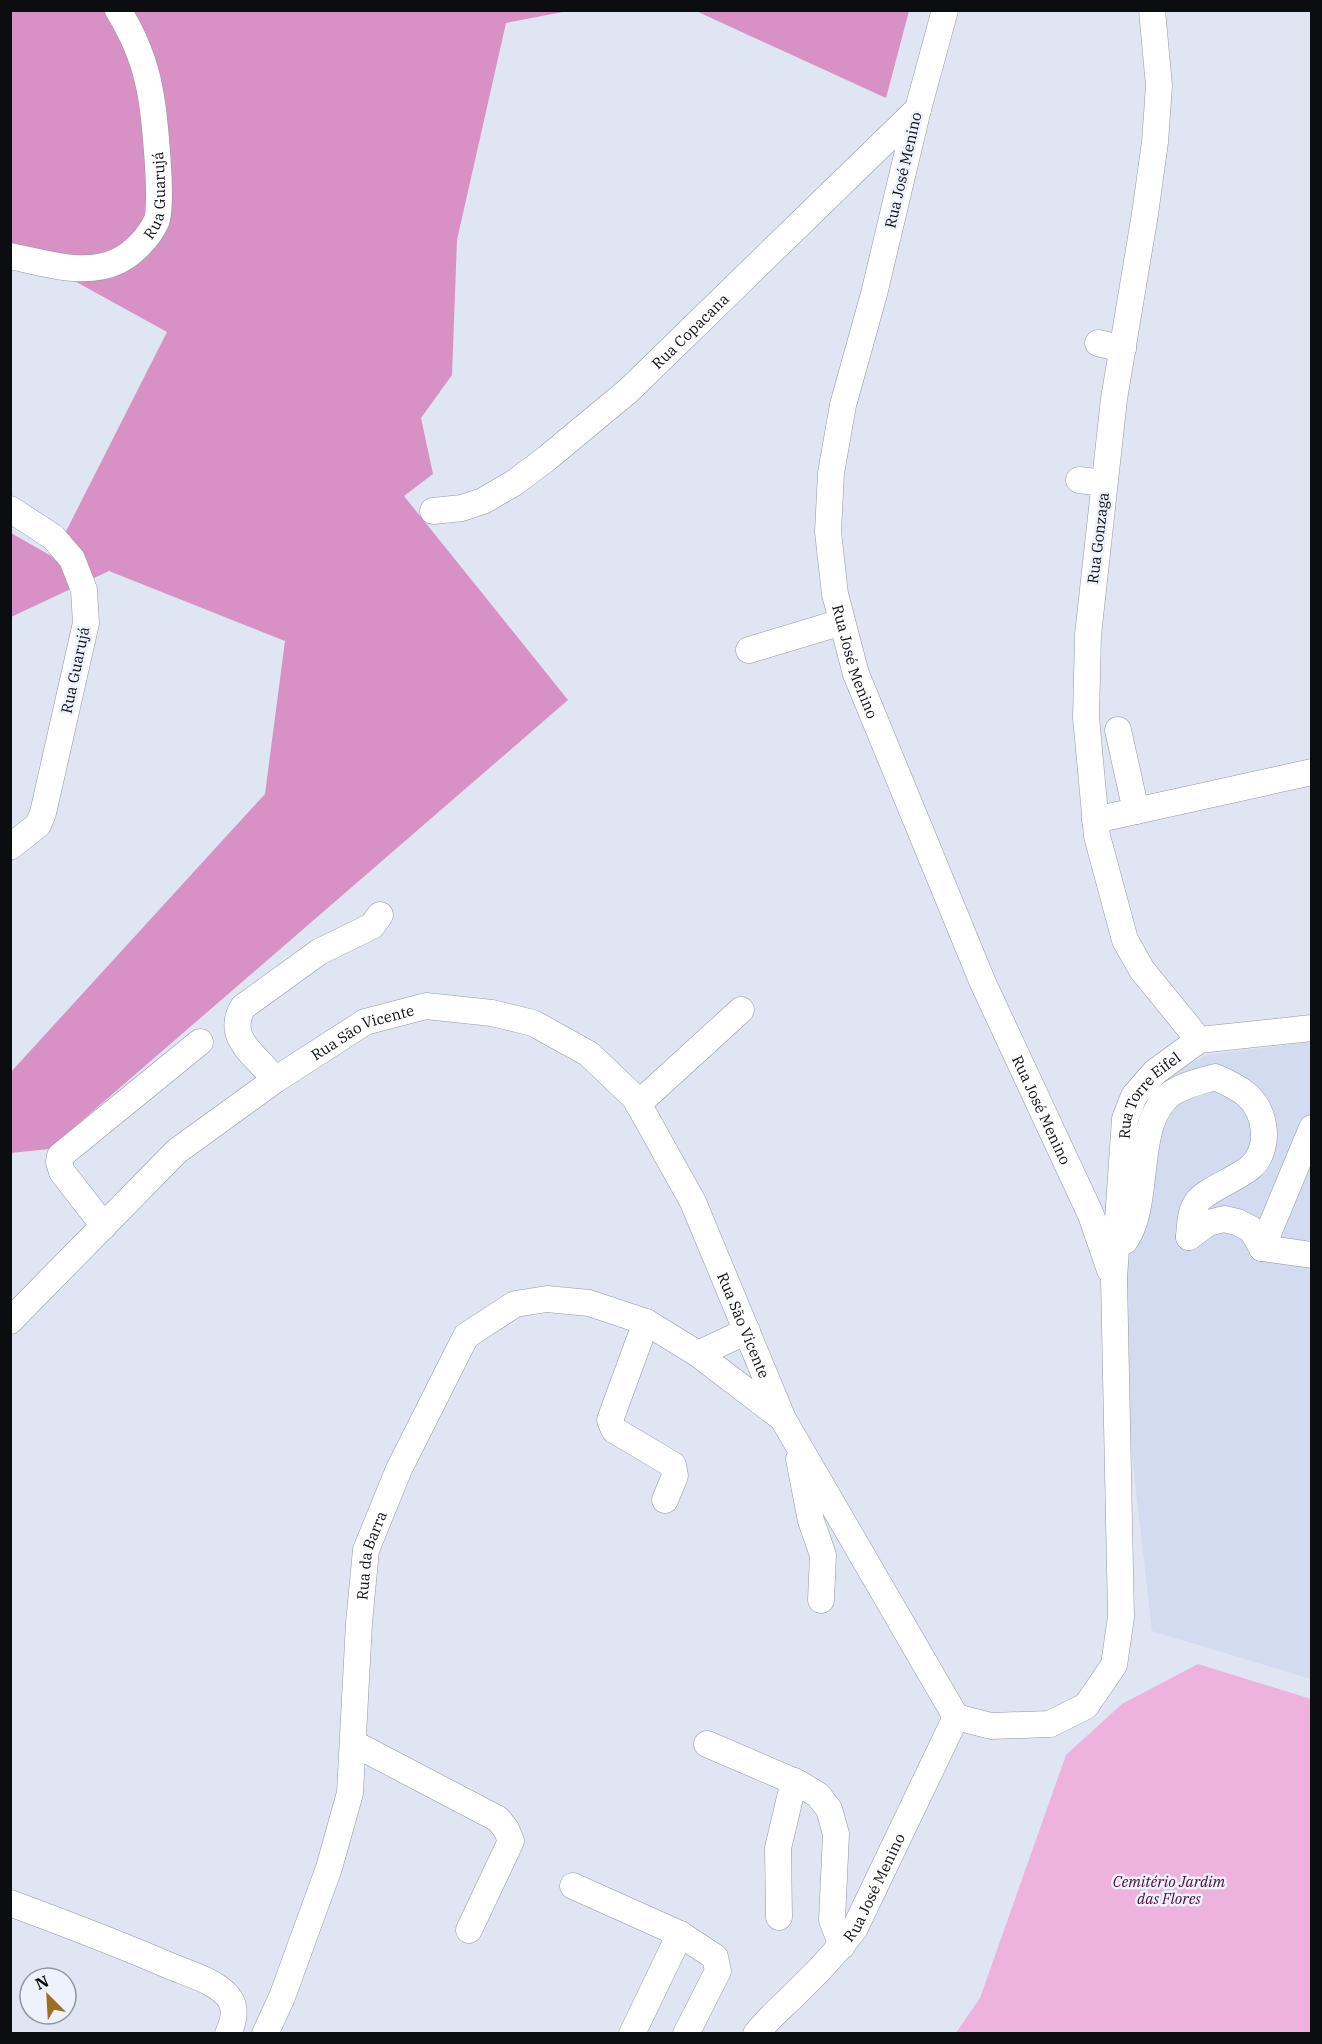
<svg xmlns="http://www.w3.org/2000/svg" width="1322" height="2044" font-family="'IBM Plex Serif',serif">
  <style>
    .built { fill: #d3dbf0 }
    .green { fill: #edb2dd }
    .forest { fill: #d791c5 }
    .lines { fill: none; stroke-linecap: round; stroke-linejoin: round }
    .minor-casing { stroke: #9297a3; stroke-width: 27 }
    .minor { stroke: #fff; stroke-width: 26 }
    .labels { text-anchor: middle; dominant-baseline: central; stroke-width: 5; stroke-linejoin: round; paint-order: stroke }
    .street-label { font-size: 15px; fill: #0b0d11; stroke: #edf2fd }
    .park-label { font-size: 15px; font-style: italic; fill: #48093d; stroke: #edf2fd }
  </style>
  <rect width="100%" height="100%" fill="#dfe5f2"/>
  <path class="built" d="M 1311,1042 L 1311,1679 L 1152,1631 L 1122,1368 L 1134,1124 L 1142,1094 L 1162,1079 L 1206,1055 Z"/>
  <path class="green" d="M 1198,1664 L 1311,1699 L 1311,2033 L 956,2033 L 980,1998 L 1066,1755 L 1122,1704 Z"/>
  <g class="forest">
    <path d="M 11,11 L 568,11 L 506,23 L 457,240 L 452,375 L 421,418 L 433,474 L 404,496 L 568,700 L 49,1149 L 11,1153 L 10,1073 L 265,794 L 285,641 L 109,571 L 11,617 L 11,533 L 53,557 L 167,332 L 11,246 Z"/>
    <path d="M 696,11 L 909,11 L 886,98 Z"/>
  </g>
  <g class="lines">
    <defs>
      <g id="minor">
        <path id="s1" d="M 945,10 L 918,109 L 874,294 L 843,405 L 831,473 L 828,532 L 835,594 L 856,674 L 983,983 L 1091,1215 L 1110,1270"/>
        <path d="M 1152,10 L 1159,86 L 1155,142 L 1145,214 L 1114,399 L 1088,635 L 1086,717 L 1097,836 L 1125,940 L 1142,970 L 1199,1040"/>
        <path id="s2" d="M 10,256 C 45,263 85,277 118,261 C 133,254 149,237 156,222 C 164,207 154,111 150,91 C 145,63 133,34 118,10"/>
        <path d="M 1098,343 L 1123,349"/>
        <path d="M 1079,480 L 1104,483"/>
        <path d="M 10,509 L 53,537 L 72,559 L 84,590 L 86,623 L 43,813 L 38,825 L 10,847"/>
        <path id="s3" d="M 433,511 L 462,508 L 483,501 L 514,483 L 546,459 L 628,391 L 918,109"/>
        <path d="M 749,650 L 842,622"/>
        <path d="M 1118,730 L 1136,811"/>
        <path d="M 1095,820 L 1312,772"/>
        <path d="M 275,1080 C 258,1056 224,1039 243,1007 L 319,952 L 372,926 L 380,915"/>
        <path d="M 638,1104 L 741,1010"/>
        <path d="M 104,1226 L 62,1172 L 59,1162 L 60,1156 L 200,1042"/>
        <path d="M 1189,1237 L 1208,1223 L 1224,1219 L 1237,1222 L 1251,1229 L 1262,1248"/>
        <path d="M 1125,1241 C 1152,1203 1132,1121 1172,1093 C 1184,1085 1201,1081 1215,1077 C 1226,1082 1238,1087 1247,1095 C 1266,1112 1271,1147 1252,1166 C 1239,1178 1208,1189 1198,1201 C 1190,1210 1190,1226 1189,1237"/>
        <path d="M 1262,1248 L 1312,1128"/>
        <path d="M 1262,1248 L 1312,1255"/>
        <path id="s4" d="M 10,1321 L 177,1151 L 275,1080 L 365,1022 L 426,1006 L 492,1013 L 533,1023 L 589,1054 L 635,1098 L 693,1202 L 783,1419 L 956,1717 L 991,1726 L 1050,1724 L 1086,1706 L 1114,1665 L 1121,1617 L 1114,1278 L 1125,1119 L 1134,1096 L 1155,1072 L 1199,1040 L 1312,1028"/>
        <path d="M 646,1322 L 610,1420 L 614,1430 L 673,1465 L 675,1476 L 665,1500"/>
        <path d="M 698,1354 L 747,1331"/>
        <path d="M 799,1459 L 811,1521 L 823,1555 L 821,1600"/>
        <path d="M 353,1743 L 498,1819 L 506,1829 L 511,1841 L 469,1930"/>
        <path d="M 707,1744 L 800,1784 L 818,1795 L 829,1809 L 836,1834 L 832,1920 L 842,1946"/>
        <path d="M 573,1886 L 680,1934 L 715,1957 L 718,1971 L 686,2034"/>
        <path d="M 10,1903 C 64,1923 117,1943 170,1966 C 189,1974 217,1981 230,1999 C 237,2010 233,2023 228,2034"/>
        <path d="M 779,1917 L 778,1848 L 794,1781"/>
        <path id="s5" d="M 265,2034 L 282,1997 L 329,1868 L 350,1793 L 359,1623 L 366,1550 L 399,1469 L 466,1336 L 515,1304 L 547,1299 L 589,1303 L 646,1322 L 698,1354 L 782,1418"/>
        <path d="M 632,2034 L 680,1934"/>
        <path id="s6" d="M 756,2034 C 770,2016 787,2003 802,1987 C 821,1969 839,1949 855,1928 L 956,1717"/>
      </g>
    </defs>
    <use href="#minor" class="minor-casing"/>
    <use href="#minor" class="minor"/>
  </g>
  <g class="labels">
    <g class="street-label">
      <text transform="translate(903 170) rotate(-77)">Rua José Menino</text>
      <text stroke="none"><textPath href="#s2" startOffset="192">Rua Guarujá</textPath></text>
      <text stroke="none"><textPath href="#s3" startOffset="320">Rua Copacana</textPath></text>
      <text transform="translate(1098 538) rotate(-83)">Rua Gonzaga</text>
      <text stroke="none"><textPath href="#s1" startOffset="669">Rua José Menino</textPath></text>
      <text transform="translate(75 670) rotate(-78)">Rua Guarujá</text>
      <text stroke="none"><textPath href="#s4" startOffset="460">Rua São Vicente</textPath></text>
      <text stroke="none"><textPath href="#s4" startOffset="2229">Rua Torre Eifel</textPath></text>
      <text stroke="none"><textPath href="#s1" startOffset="1155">Rua José Menino</textPath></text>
      <text stroke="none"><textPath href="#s4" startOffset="1018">Rua São Vicente</textPath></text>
      <text stroke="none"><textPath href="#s5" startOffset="495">Rua da Barra</textPath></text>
      <text stroke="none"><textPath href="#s6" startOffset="190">Rua José Menino</textPath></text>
    </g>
    <g class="park-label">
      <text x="1169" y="1881">Cemitério Jardim<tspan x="1169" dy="17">das Flores</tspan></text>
    </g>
  </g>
  <rect width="1322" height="2044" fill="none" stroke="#0b0d11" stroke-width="24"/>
  <g transform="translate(48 1996) rotate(336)"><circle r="28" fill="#edf2fd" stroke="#93969f" stroke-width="1.5"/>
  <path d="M0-4.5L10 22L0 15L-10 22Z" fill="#9c701f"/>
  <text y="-9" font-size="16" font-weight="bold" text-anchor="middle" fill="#0b0d11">N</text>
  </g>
</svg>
